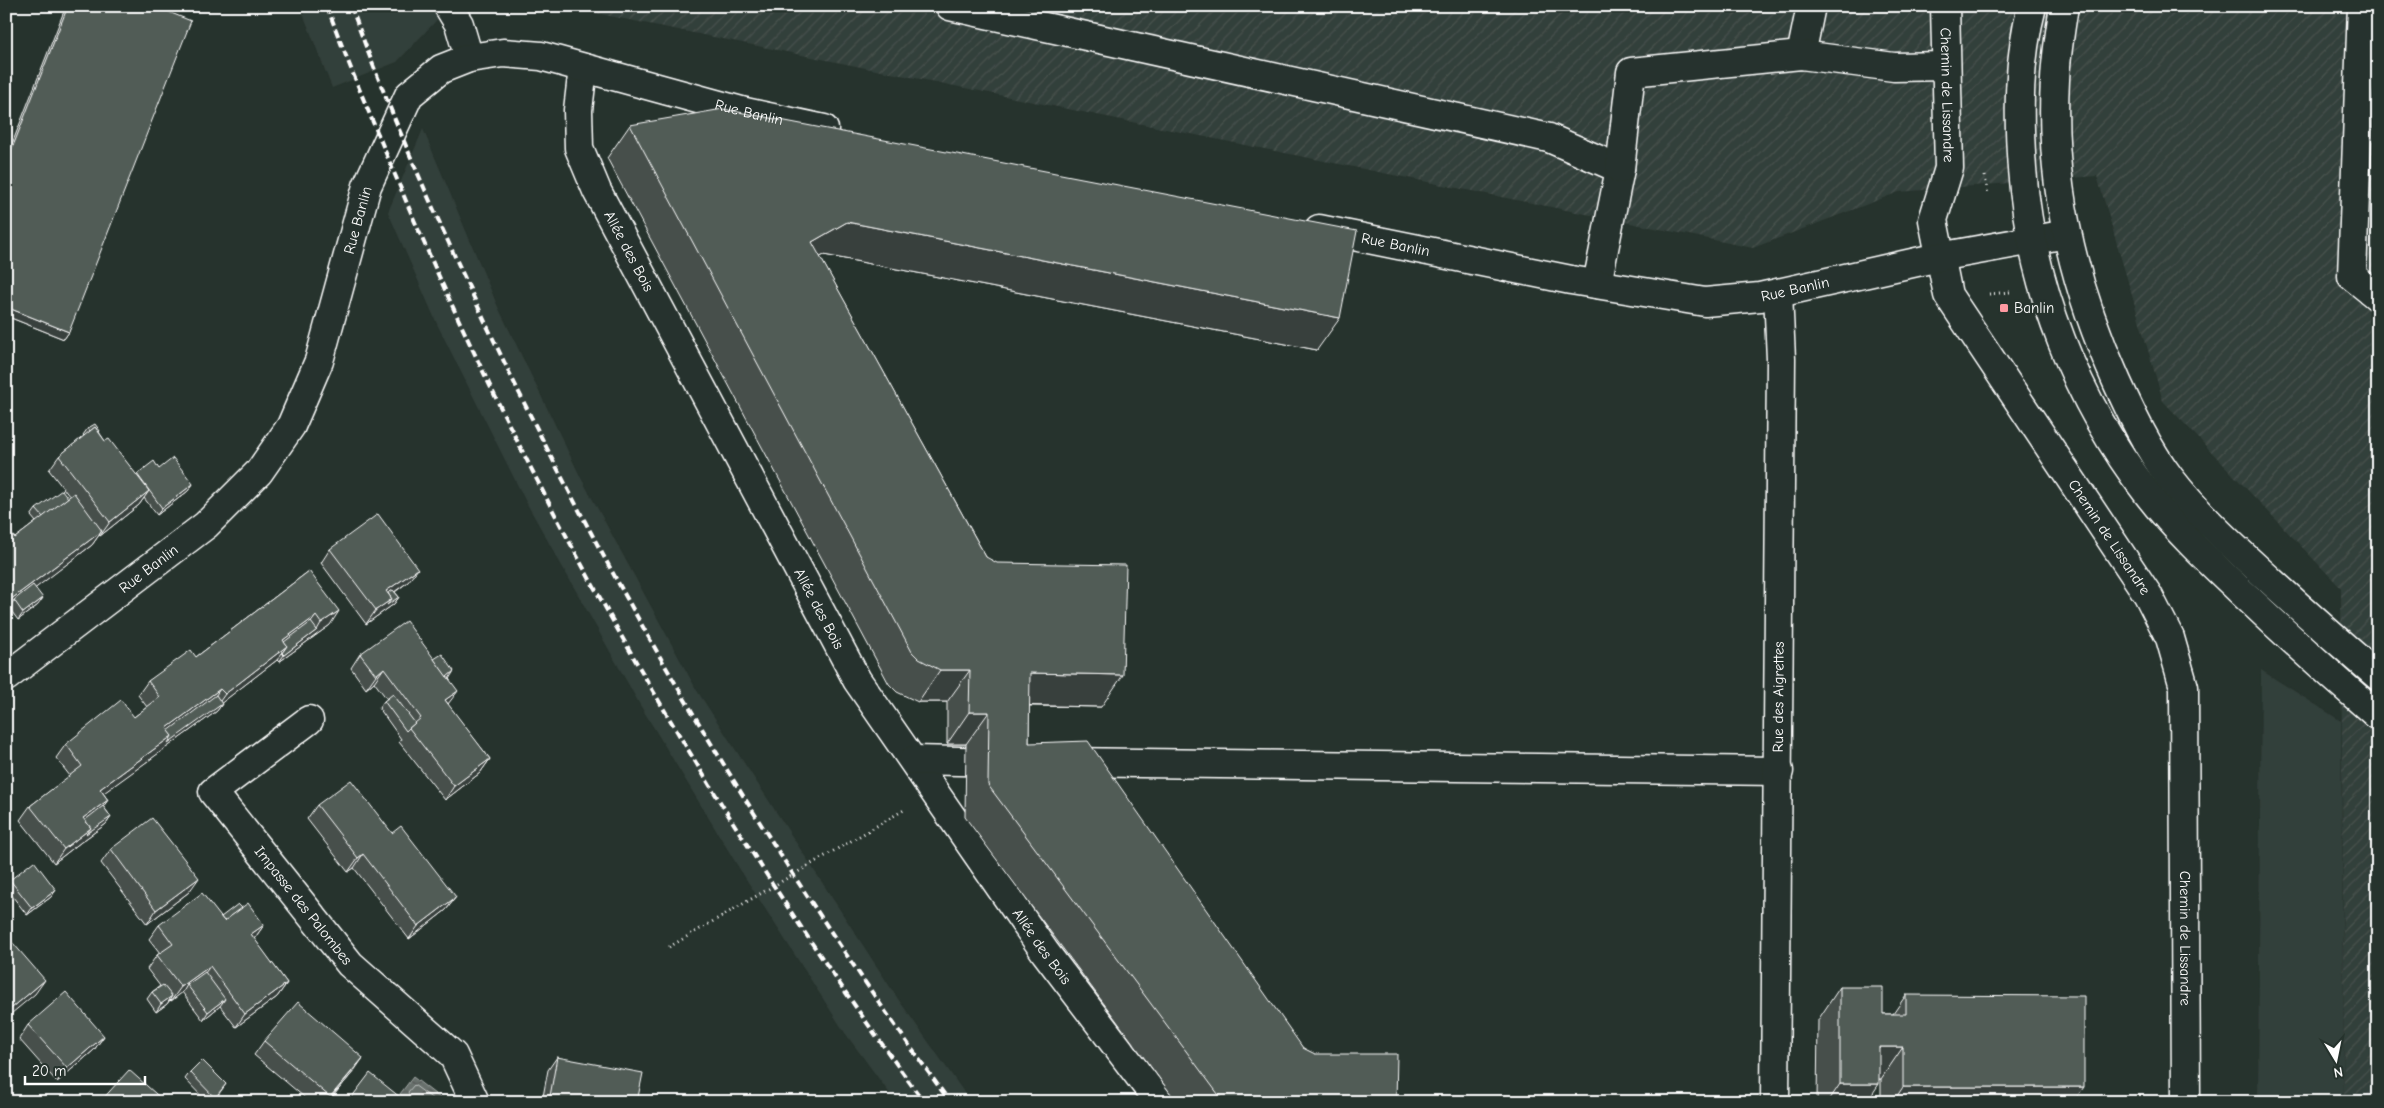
<svg xmlns="http://www.w3.org/2000/svg" width="2384" height="1108" font-family="'Comic Neue',sans-serif">
  <style>
    .built { fill: #333f3a }
    .industrial { fill: url(#industrial-furrows) }
    .water { fill: url(#water-waves); stroke: #a4a9a7 }
    .lines { fill: none; stroke-linecap: round; stroke-linejoin: round }
    .shore { stroke: #c2c6c4; stroke-width: 1 }
    .minor-casing { stroke: #fff; stroke-width: 31 }
    .major-casing { stroke: #fff; stroke-width: 31 }
    .path { stroke: #fff; stroke-width: 3; stroke-dasharray: 1 4; stroke-linecap: butt }
    .minor { stroke: #26332d; stroke-width: 28 }
    .major { stroke: #26332d; stroke-width: 28 }
    .rail { stroke: #fff; stroke-width: 4; stroke-dasharray: 8 4; stroke-linecap: butt }
    .wall { fill: #464f4b; stroke: #fff }
    .shaded-wall { fill: #39403d; stroke: #fff }
    .building { fill: #515c57; stroke: #fff }
    .poi-dot { fill: #ff9aa2; stroke: #26332d; stroke-width: 2 }
    .labels { text-anchor: middle; dominant-baseline: central; stroke-width: 4.5; stroke-linejoin: round; paint-order: stroke }
    .street-label { font-size: 15px; fill: #fff; stroke: #26332d }
    .poi-label { font-size: 15px; fill: #fff; stroke: #26332d; text-anchor: start }
  </style>
  <defs>
    <pattern id="industrial-furrows" width="10" height="10" patternUnits="userSpaceOnUse" patternTransform="scale(1.25)"><rect width="10" height="10" fill="#333f3a"/><path d="M-1 1l2-2M0 10L10 0M9 11l2-2" fill="none" stroke="#47524e"/></pattern>
    <pattern id="water-waves" width="16" height="10" patternUnits="userSpaceOnUse" patternTransform="scale(1.25)"><rect width="16" height="10" fill="#67706c"/><path d="M0 5q4-4 8 0t8 0" fill="none" stroke="#575a59"/></pattern>
  </defs>
  <rect width="100%" height="100%" fill="#26332d"/>
  <filter id="ink" filterUnits="userSpaceOnUse"><feTurbulence type="fractalNoise" baseFrequency=".02" numOctaves="2"/><feDisplacementMap in="SourceGraphic" scale="10" xChannelSelector="R" yChannelSelector="G"/><feConvolveMatrix kernelMatrix="1 2 1 2 8 2 1 2 1" color-interpolation-filters="sRGB"/></filter>
  <g filter="url(#ink)">
    <g class="built">
      <path d="M 300,6 L 450,6 L 397,62 L 332,88 Z"/>
      <path d="M 423,129 L 498,307 L 581,478 L 696,689 L 898,999 L 971,1102 L 896,1102 L 845,1033 L 739,868 L 640,705 L 526,502 L 438,326 L 388,212 Z"/>
      <path d="M 2261,670 L 2341,721 L 2344,1102 L 2258,1102 Z"/>
    </g>
    <path class="industrial" d="M 560,6 L 2378,6 L 2378,1102 L 2344,1102 L 2341,588 L 2163,401 L 2097,176 L 1899,192 L 1753,248 Z"/>
    <path class="water" d="M 413,1077 L 444,1101 L 410,1102 L 400,1094 Z"/>
    <g class="lines">
      <path class="shore" d="M 413,1102 L 408,1092 L 414,1085 L 437,1102"/>
      <defs>
        <g id="minor">
          <path d="M 448,6 L 459,24 L 469,58"/>
          <path d="M 950,6 L 1549,138 L 1620,169 L 1597,284"/>
          <path id="s1" d="M 1945,6 L 1949,168 L 1933,220 L 1948,295 L 2148,595 L 2170,638 L 2184,687 L 2186,1102"/>
          <path d="M 2362,6 L 2352,276 L 2378,297"/>
          <path d="M 1801,55 L 1811,6"/>
          <path id="s2" d="M 583,68 L 578,110 L 579,148 L 597,191 L 857,680 L 1045,952 L 1159,1102"/>
          <path d="M 1620,169 L 1631,72 L 1801,55 L 1894,67 L 1946,66"/>
          <path id="s3" d="M 1319,229 L 1571,280 L 1705,302 L 1760,297 L 1939,257 L 2067,234"/>
          <path id="s4" d="M 6,677 L 206,525 L 259,472 L 291,426 L 319,361 L 367,186 L 409,95 L 441,69 L 469,58 L 503,53 L 541,56 L 745,112 L 824,129"/>
          <path id="s5" d="M 309,720 L 213,792 L 350,964 L 453,1055 L 475,1102"/>
          <path d="M 913,760 L 1004,762"/>
          <path d="M 1064,762 L 1779,771"/>
          <path id="s6" d="M 1775,1102 L 1781,359 L 1778,293"/>
        </g>
        <g id="major">
          <path d="M 2032,6 C 2018,60 2018,114 2022,169 C 2031,286 2076,401 2148,494 C 2178,533 2214,566 2250,600 C 2292,640 2334,678 2378,716"/>
          <path d="M 2064,6 C 2060,31 2056,56 2055,80 C 2049,185 2074,287 2117,382 C 2132,415 2148,449 2170,478 C 2200,517 2236,549 2272,582 C 2307,614 2342,645 2378,676"/>
        </g>
      </defs>
      <use href="#minor" class="minor-casing"/>
      <use href="#major" class="major-casing"/>
      <g class="path">
        <path d="M 1985,176 L 1988,194"/>
        <path d="M 1989,294 L 2010,292"/>
        <path d="M 669,947 L 904,810"/>
      </g>
      <use href="#minor" class="minor"/>
      <use href="#major" class="major"/>
      <g class="rail">
        <path d="M 327,6 C 347,61 370,115 393,170 C 530,500 712,814 924,1102"/>
        <path d="M 351,6 C 385,101 426,194 468,285 C 600,573 763,846 950,1102"/>
      </g>
    </g>
    <g class="wall">
      <path d="M 66,6 L 154,6 L 69,332 L 64,339 L 6,316 L 6,159 Z"/>
      <path d="M 630,125 L 1317,350 L 824,255 L 820,257 L 986,557 L 1101,707 L 1029,706 L 1029,743 L 1303,1048 L 1396,1102 L 1177,1102 L 965,817 L 966,744 L 947,744 L 947,702 L 918,702 L 897,692 L 889,684 L 607,158 Z"/>
      <path d="M 88,428 L 100,431 L 99,432 L 105,441 L 136,475 L 159,469 L 193,484 L 188,491 L 157,515 L 144,498 L 139,505 L 100,536 L 99,535 L 92,545 L 35,588 L 38,605 L 18,620 L 9,608 L 6,610 L 6,535 L 15,538 L 36,522 L 31,516 L 36,509 L 68,498 L 70,497 L 49,470 L 59,456 L 84,436 L 83,435 Z"/>
      <path d="M 330,549 L 408,582 L 395,592 L 399,597 L 394,604 L 366,624 L 321,563 Z"/>
      <path d="M 309,571 L 330,625 L 279,662 L 277,660 L 221,703 L 222,704 L 217,711 L 103,793 L 108,800 L 103,806 L 111,817 L 106,824 L 81,842 L 54,863 L 20,820 L 30,806 L 70,776 L 56,758 L 66,744 L 134,717 L 147,707 L 138,695 L 148,681 L 196,657 Z"/>
      <path d="M 360,654 L 449,679 L 448,705 L 490,759 L 480,773 L 445,800 L 399,742 L 401,739 L 379,708 L 384,701 L 387,699 L 374,682 L 366,689 L 351,668 Z"/>
      <path d="M 317,805 L 392,833 L 456,897 L 446,910 L 409,939 L 354,868 L 348,872 L 307,819 Z"/>
      <path d="M 111,849 L 189,892 L 147,924 L 101,863 Z"/>
      <path d="M 10,880 L 56,890 L 51,897 L 27,915 L 6,888 L 6,885 Z"/>
      <path d="M 242,908 L 264,925 L 254,939 L 287,983 L 277,997 L 236,1027 L 220,1006 L 203,1020 L 182,992 L 171,1001 L 170,1000 L 167,1004 L 156,1012 L 147,999 L 152,992 L 160,986 L 147,969 L 157,955 L 160,953 L 149,939 L 159,925 L 221,917 Z"/>
      <path d="M 1840,987 L 1883,1014 L 1893,1014 L 1906,995 L 2073,1102 L 1881,1102 L 1881,1079 L 1879,1079 L 1867,1102 L 1817,1102 L 1818,1020 Z"/>
      <path d="M 28,1025 L 104,1036 L 94,1050 L 57,1082 L 19,1039 Z"/>
      <path d="M 264,1041 L 354,1071 L 328,1102 L 310,1102 L 254,1055 Z"/>
      <path d="M 557,1057 L 637,1102 L 542,1102 L 548,1070 Z"/>
      <path d="M 190,1072 L 226,1084 L 213,1102 L 207,1102 L 185,1079 Z"/>
    </g>
    <g class="shaded-wall">
      <path d="M 847,222 L 1340,318 L 1317,350 L 824,255 L 789,274 L 812,242 Z"/>
      <path d="M 6,307 L 69,332 L 64,339 L 6,316 Z"/>
      <path d="M 193,484 L 188,491 L 157,515 L 162,508 Z"/>
      <path d="M 149,491 L 139,505 L 100,536 L 110,522 Z"/>
      <path d="M 102,531 L 92,545 L 16,603 L 14,600 L 9,608 L 6,610 L 6,603 Z"/>
      <path d="M 418,569 L 408,582 L 383,600 L 386,591 Z"/>
      <path d="M 399,597 L 394,604 L 366,624 L 376,610 L 392,599 Z"/>
      <path d="M 43,598 L 38,605 L 18,620 L 23,613 Z"/>
      <path d="M 339,611 L 330,625 L 279,662 L 284,655 L 317,630 L 321,623 Z"/>
      <path d="M 316,616 L 306,629 L 279,649 L 283,640 Z"/>
      <path d="M 287,646 L 277,660 L 215,708 L 225,694 Z"/>
      <path d="M 384,668 L 374,682 L 366,689 L 376,675 Z"/>
      <path d="M 940,670 L 970,670 L 947,702 L 918,702 Z"/>
      <path d="M 454,671 L 449,679 L 436,688 L 441,681 Z"/>
      <path d="M 1030,673 L 1123,675 L 1101,707 L 1007,705 Z"/>
      <path d="M 220,689 L 211,702 L 164,737 L 167,728 Z"/>
      <path d="M 458,691 L 448,704 L 445,700 Z"/>
      <path d="M 222,704 L 217,711 L 90,803 L 100,789 L 172,736 Z"/>
      <path d="M 969,712 L 989,712 L 966,744 L 947,744 Z"/>
      <path d="M 490,759 L 480,773 L 445,800 L 454,786 Z"/>
      <path d="M 108,800 L 98,814 L 80,827 L 83,818 Z"/>
      <path d="M 111,817 L 106,824 L 81,842 L 54,863 L 64,849 L 91,828 Z"/>
      <path d="M 363,854 L 354,868 L 348,872 L 358,858 Z"/>
      <path d="M 199,878 L 189,892 L 147,924 L 156,910 Z"/>
      <path d="M 56,890 L 51,897 L 27,915 L 32,908 Z"/>
      <path d="M 456,897 L 446,910 L 409,939 L 418,926 Z"/>
      <path d="M 264,925 L 254,939 L 251,934 Z"/>
      <path d="M 210,966 L 200,980 L 187,985 L 183,992 L 171,1001 L 181,987 Z"/>
      <path d="M 45,980 L 35,994 L 6,1018 L 6,1013 Z"/>
      <path d="M 287,983 L 277,997 L 236,1027 L 245,1014 Z"/>
      <path d="M 172,996 L 167,1004 L 156,1012 L 161,1004 Z"/>
      <path d="M 225,999 L 220,1006 L 203,1020 L 208,1012 Z"/>
      <path d="M 104,1036 L 94,1050 L 57,1082 L 67,1068 Z"/>
      <path d="M 1879,1047 L 1903,1047 L 1881,1079 L 1857,1079 Z"/>
      <path d="M 363,1058 L 354,1071 L 328,1102 L 327,1102 Z"/>
      <path d="M 1840,1084 L 1879,1084 L 1867,1102 L 1828,1102 Z"/>
      <path d="M 1903,1087 L 2084,1087 L 2073,1102 L 1893,1102 Z"/>
    </g>
    <g class="building">
      <path d="M 68,6 L 154,6 L 191,21 L 69,332 L 6,307 L 6,164 Z"/>
      <path d="M 723,109 L 1357,231 L 1340,318 L 847,222 L 812,242 L 986,557 L 997,563 L 1126,565 L 1123,675 L 1030,673 L 1029,743 L 1088,741 L 1303,1048 L 1315,1054 L 1397,1054 L 1396,1102 L 1224,1102 L 988,785 L 989,712 L 969,712 L 970,670 L 940,670 L 919,659 L 912,652 L 630,125 Z"/>
      <path d="M 95,424 L 100,431 L 99,432 L 95,427 L 90,431 L 88,428 Z"/>
      <path d="M 95,427 L 105,441 L 109,439 L 149,491 L 110,522 L 59,456 Z"/>
      <path d="M 173,458 L 193,484 L 162,508 L 137,474 L 154,461 L 159,469 Z"/>
      <path d="M 62,490 L 68,498 L 43,517 L 36,509 Z"/>
      <path d="M 74,493 L 102,531 L 6,603 L 6,535 L 10,532 L 15,538 Z"/>
      <path d="M 378,514 L 418,569 L 386,591 L 392,599 L 376,610 L 330,549 Z"/>
      <path d="M 309,571 L 339,611 L 321,623 L 316,616 L 283,640 L 287,646 L 225,694 L 220,689 L 167,728 L 172,736 L 100,789 L 108,800 L 83,818 L 91,828 L 64,849 L 30,806 L 82,766 L 66,744 L 121,700 L 134,717 L 160,697 L 148,681 L 191,650 L 196,657 Z"/>
      <path d="M 33,585 L 43,598 L 23,613 L 14,600 Z"/>
      <path d="M 393,590 L 399,597 L 387,605 L 392,599 L 388,593 Z"/>
      <path d="M 406,621 L 458,691 L 445,700 L 490,759 L 454,786 L 409,728 L 421,718 L 384,668 L 376,675 L 360,654 Z"/>
      <path d="M 311,622 L 317,630 L 284,655 L 282,653 L 287,646 L 284,642 Z"/>
      <path d="M 442,654 L 454,671 L 447,677 L 434,659 Z"/>
      <path d="M 393,694 L 415,723 L 409,728 L 406,731 L 384,701 Z"/>
      <path d="M 216,695 L 222,704 L 168,743 L 172,736 L 168,731 Z"/>
      <path d="M 351,780 L 392,833 L 401,826 L 456,897 L 418,926 L 363,854 L 358,858 L 317,805 Z"/>
      <path d="M 103,806 L 111,817 L 86,834 L 91,828 L 85,820 Z"/>
      <path d="M 152,818 L 199,878 L 156,910 L 111,849 Z"/>
      <path d="M 34,861 L 56,890 L 32,908 L 10,880 Z"/>
      <path d="M 202,893 L 224,921 L 248,903 L 264,925 L 251,934 L 287,983 L 245,1014 L 210,966 L 181,987 L 157,955 L 173,944 L 159,925 Z"/>
      <path d="M 238,904 L 242,908 L 224,921 L 221,917 Z"/>
      <path d="M 6,935 L 45,980 L 6,1013 Z"/>
      <path d="M 205,972 L 225,999 L 208,1012 L 187,985 Z"/>
      <path d="M 163,985 L 172,996 L 161,1004 L 152,992 Z"/>
      <path d="M 1840,987 L 1883,987 L 1883,1014 L 1906,1014 L 1906,995 L 2084,996 L 2084,1087 L 1903,1087 L 1903,1047 L 1879,1047 L 1879,1084 L 1840,1084 Z"/>
      <path d="M 66,992 L 104,1036 L 67,1068 L 28,1025 Z"/>
      <path d="M 298,1002 L 363,1058 L 330,1097 L 264,1041 Z"/>
      <path d="M 557,1057 L 643,1073 L 637,1102 L 549,1102 Z"/>
      <path d="M 202,1060 L 226,1084 L 215,1098 L 190,1072 Z"/>
      <path d="M 129,1070 L 165,1102 L 100,1102 Z"/>
      <path d="M 370,1073 L 406,1102 L 348,1102 Z"/>
    </g>
  </g>
  <rect class="poi-dot" x="1999" y="303" width="10" height="10" rx="2.5"/>
  <g class="labels">
    <g class="street-label">
      <text stroke="none"><textPath href="#s1" startOffset="89">Chemin de Lissandre</textPath></text>
      <text stroke="none"><textPath href="#s4" startOffset="1094">Rue Banlin</textPath></text>
      <text stroke="none"><textPath href="#s4" startOffset="599">Rue Banlin</textPath></text>
      <text stroke="none"><textPath href="#s3" startOffset="78">Rue Banlin</textPath></text>
      <text stroke="none"><textPath href="#s2" startOffset="195">Allée des Bois</textPath></text>
      <text stroke="none"><textPath href="#s3" startOffset="484">Rue Banlin</textPath></text>
      <text stroke="none"><textPath href="#s1" startOffset="584">Chemin de Lissandre</textPath></text>
      <text stroke="none"><textPath href="#s4" startOffset="179">Rue Banlin</textPath></text>
      <text stroke="none"><textPath href="#s2" startOffset="600">Allée des Bois</textPath></text>
      <text stroke="none"><textPath href="#s6" startOffset="405">Rue des Aigrettes</textPath></text>
      <text stroke="none"><textPath href="#s5" startOffset="265">Impasse des Palombes</textPath></text>
      <text stroke="none"><textPath href="#s1" startOffset="1004">Chemin de Lissandre</textPath></text>
      <text stroke="none"><textPath href="#s2" startOffset="1005">Allée des Bois</textPath></text>
    </g>
    <g class="poi-label">
      <text x="2014" y="308">Banlin</text>
    </g>
  </g>
  <rect width="2384" height="1108" fill="none" stroke="#26332d" stroke-width="25"/>
  <rect x="12" y="12" width="2359" height="1083" fill="none" stroke="#fff" stroke-width="2" filter="url(#ink)"/>
  <g transform="translate(2336 1060) rotate(170)" stroke="#26332d" stroke-width="4" paint-order="stroke">
  <path d="M0-4L9 19L0 12L-9 19Z" fill="#ffffff"/>
  <text y="-8" font-size="14" font-weight="bold" text-anchor="middle" fill="#ffffff">N</text>
  </g>
  <path d="M25 1076v8h120v-8" fill="none" stroke="#ffffff" stroke-width="2.5"/>
  <text x="32" y="1076" font-size="15" fill="#ffffff" stroke="#26332d" stroke-width="4" paint-order="stroke">20 m</text>
</svg>
